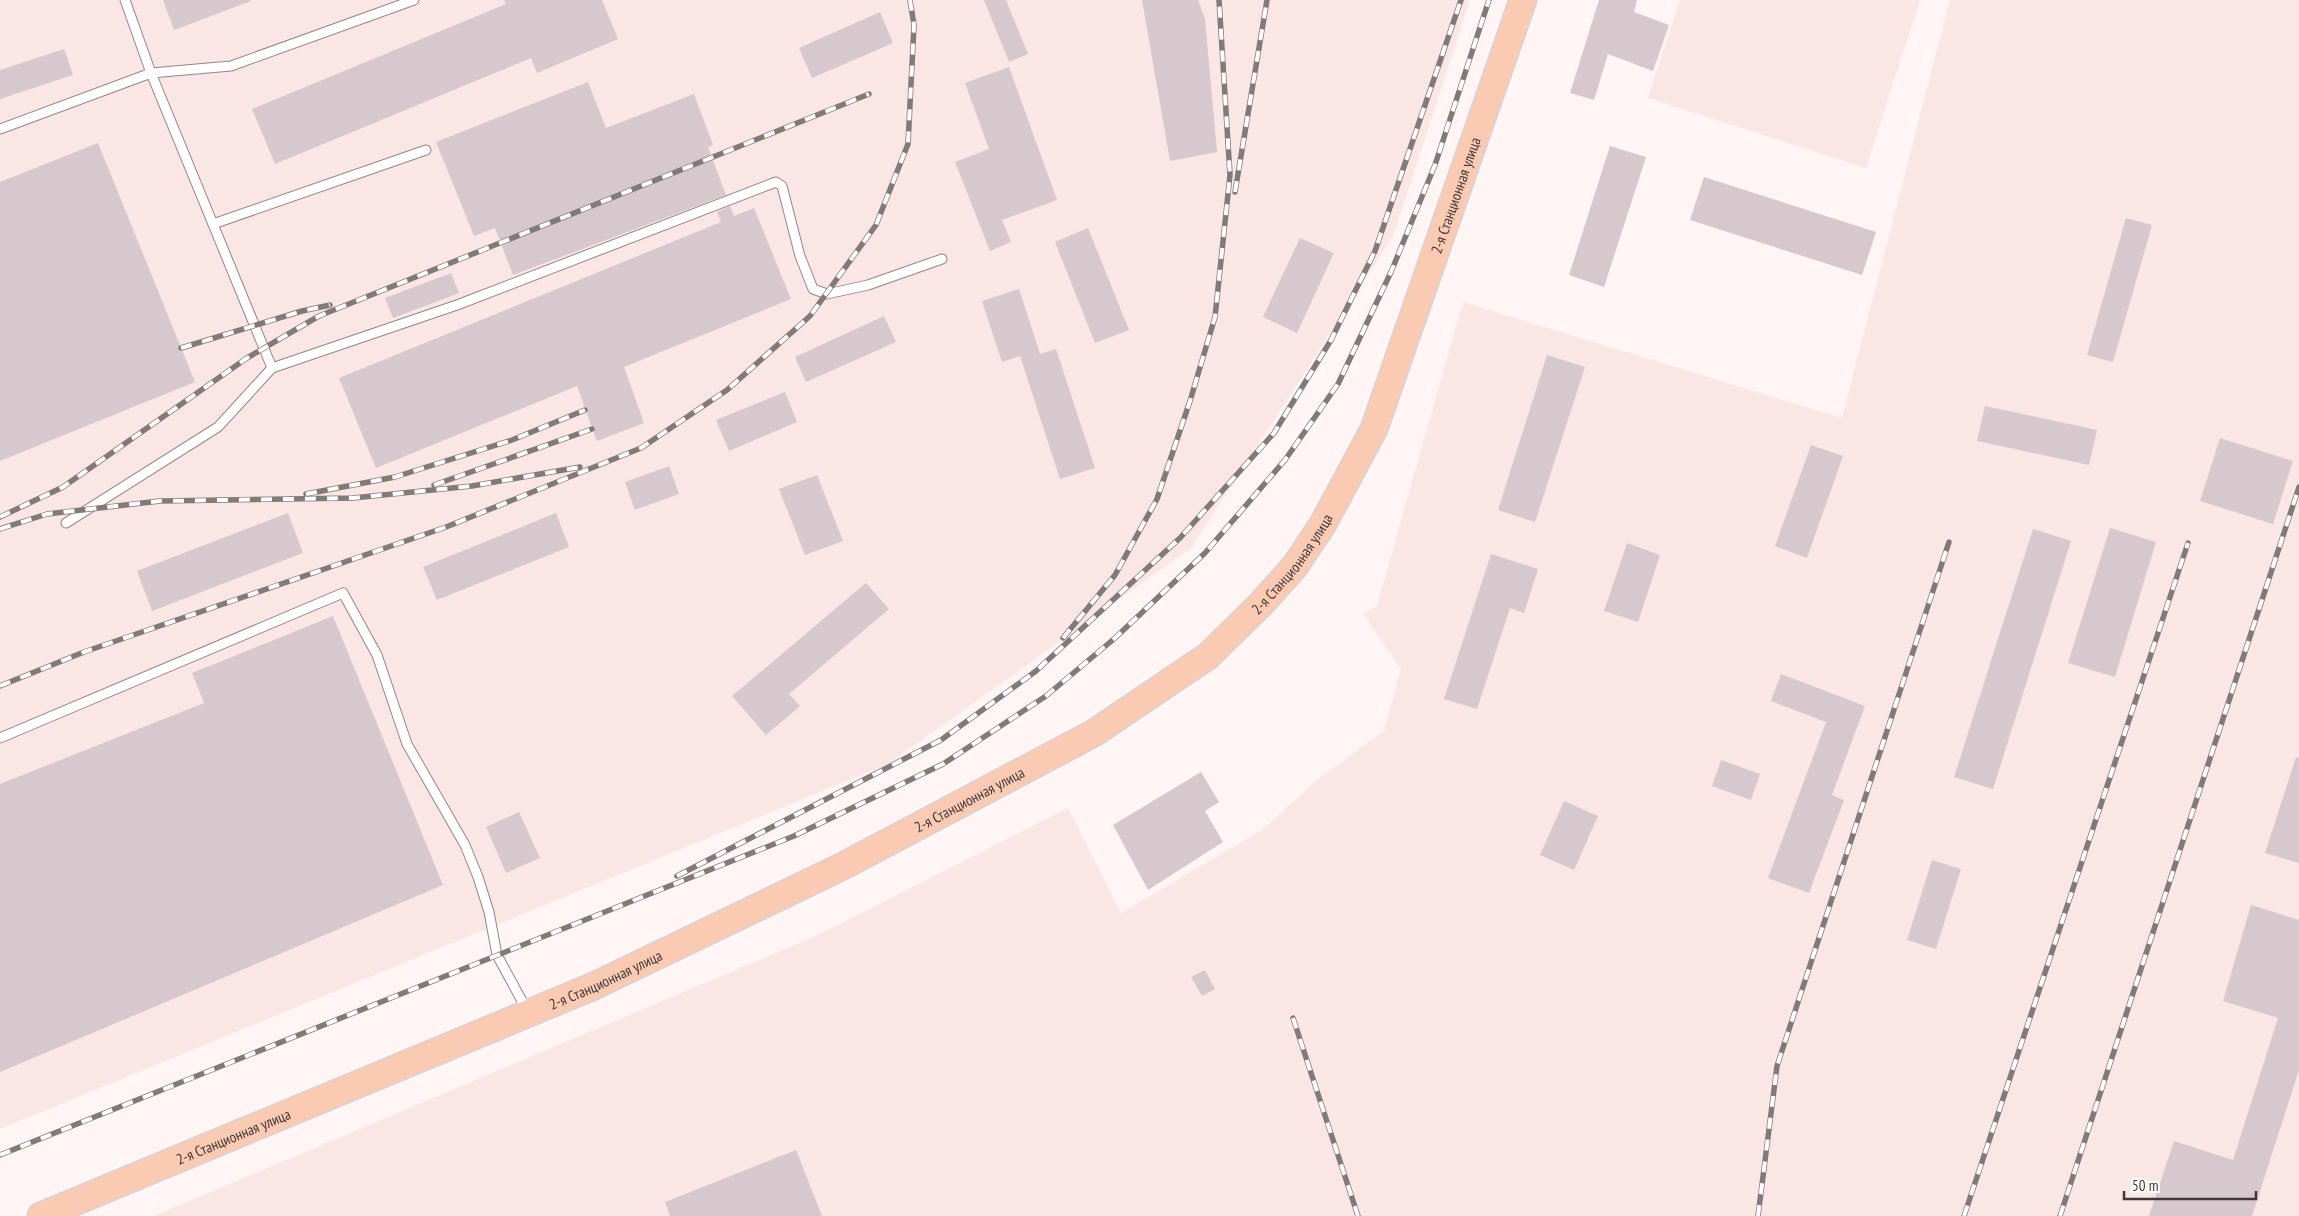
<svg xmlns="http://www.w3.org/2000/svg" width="2299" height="1216" font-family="'PT Sans Narrow',sans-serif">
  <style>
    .built { fill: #fae6e5 }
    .building { fill: #d7c8cd }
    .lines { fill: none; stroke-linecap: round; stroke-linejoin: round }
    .lane-casing { stroke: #948685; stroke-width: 11 }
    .primary-casing { stroke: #d5d3d3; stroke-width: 29 }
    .lane { stroke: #fff; stroke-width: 9 }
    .primary { stroke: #facab3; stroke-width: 26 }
    .rail-casing { stroke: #817a79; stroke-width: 5.5 }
    .rail { stroke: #fff; stroke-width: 4; stroke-dasharray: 11; stroke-linecap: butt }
    .labels { text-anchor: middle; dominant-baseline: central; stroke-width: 5; stroke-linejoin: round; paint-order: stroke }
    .street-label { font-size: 15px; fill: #3e3838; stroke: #fff }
  </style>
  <rect width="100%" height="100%" fill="#fef5f4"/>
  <g class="built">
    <path d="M 0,0 L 1470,0 L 1393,236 L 1191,548 L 888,764 L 0,1129 Z"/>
    <path d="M 1680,0 L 1920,0 L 1866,168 L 1648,98 Z"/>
    <path d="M 1950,0 L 2299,0 L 2299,1216 L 154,1216 L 816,936 L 1068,808 L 1121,913 L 1262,830 L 1321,777 L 1384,731 L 1401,669 L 1363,613 L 1377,606 L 1463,302 L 1842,418 Z"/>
  </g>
  <g class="building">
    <path d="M 163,0 L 250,0 L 251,1 L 174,30 Z"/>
    <path d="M 504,0 L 602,0 L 618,39 L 537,73 L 531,58 L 275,164 L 252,109 L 506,4 Z"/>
    <path d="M 984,0 L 1006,0 L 1028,54 L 1009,62 Z"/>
    <path d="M 1142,0 L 1198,0 L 1205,19 L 1217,152 L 1170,161 Z"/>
    <path d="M 1599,0 L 1637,0 L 1634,12 L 1669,25 L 1653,71 L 1608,54 L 1594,100 L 1570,93 Z"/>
    <path d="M 880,12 L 893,43 L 812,78 L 799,48 Z"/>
    <path d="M 64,49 L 73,75 L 0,99 L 0,70 Z"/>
    <path d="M 1009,67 L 1057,200 L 1002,220 L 1011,242 L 990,251 L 955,162 L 989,149 L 965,83 Z"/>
    <path d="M 588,82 L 606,128 L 694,94 L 713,145 L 708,147 L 726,195 L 513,275 L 495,228 L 474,236 L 436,142 Z"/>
    <path d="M 98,143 L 195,382 L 0,461 L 0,182 Z"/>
    <path d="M 1610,146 L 1646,157 L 1604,287 L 1569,275 Z"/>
    <path d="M 1704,177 L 1876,232 L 1862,275 L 1690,220 Z"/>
    <path d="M 730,206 L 734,216 L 754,208 L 791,299 L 624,367 L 644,423 L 597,441 L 577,386 L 376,468 L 339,378 L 721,222 L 717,212 Z"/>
    <path d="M 2126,218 L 2152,225 L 2113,362 L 2087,355 Z"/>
    <path d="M 1088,228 L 1129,330 L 1095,343 L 1055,242 Z"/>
    <path d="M 1300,238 L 1334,253 L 1297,333 L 1263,317 Z"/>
    <path d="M 451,273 L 459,293 L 393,318 L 385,298 Z"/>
    <path d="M 1019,289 L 1040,354 L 1056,349 L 1095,468 L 1060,479 L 1020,356 L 1002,362 L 982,301 Z"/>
    <path d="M 884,316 L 896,342 L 806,382 L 795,357 Z"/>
    <path d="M 1547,355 L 1585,367 L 1535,522 L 1498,510 Z"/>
    <path d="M 785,392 L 797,422 L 729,451 L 716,420 Z"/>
    <path d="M 1985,406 L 2097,430 L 2089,465 L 1977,441 Z"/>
    <path d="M 2220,438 L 2293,461 L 2273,524 L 2200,501 Z"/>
    <path d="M 1811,445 L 1843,456 L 1807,558 L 1775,546 Z"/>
    <path d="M 669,466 L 679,494 L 635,510 L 625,482 Z"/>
    <path d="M 817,475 L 843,541 L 805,555 L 779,489 Z"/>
    <path d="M 288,513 L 303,553 L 152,611 L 137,571 Z"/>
    <path d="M 556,513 L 569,547 L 437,600 L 423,567 Z"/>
    <path d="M 2110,528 L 2156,542 L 2115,677 L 2068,663 Z"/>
    <path d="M 2033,529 L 2071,541 L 1993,789 L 1954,777 Z"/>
    <path d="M 1627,543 L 1660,555 L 1638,622 L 1604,611 Z"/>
    <path d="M 1491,554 L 1538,569 L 1524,613 L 1510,608 L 1477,709 L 1444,699 Z"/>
    <path d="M 866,583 L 889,609 L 789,694 L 800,706 L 766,735 L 732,696 Z"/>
    <path d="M 333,616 L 443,885 L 0,1072 L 0,784 L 204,703 L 192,673 Z"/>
    <path d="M 1781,674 L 1865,706 L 1832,795 L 1844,800 L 1809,893 L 1768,878 L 1826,722 L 1771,701 Z"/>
    <path d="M 2296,757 L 2299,758 L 2299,863 L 2265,853 Z"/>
    <path d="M 1721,760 L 1760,774 L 1751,800 L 1712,786 Z"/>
    <path d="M 1201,772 L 1219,802 L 1205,811 L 1223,842 L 1148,890 L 1113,825 Z"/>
    <path d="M 1564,801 L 1598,816 L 1574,870 L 1540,855 Z"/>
    <path d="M 519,812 L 540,858 L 506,873 L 486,827 Z"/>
    <path d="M 1932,860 L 1961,869 L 1936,949 L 1907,940 Z"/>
    <path d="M 2251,905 L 2299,920 L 2299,1070 L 2252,1216 L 2149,1216 L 2174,1141 L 2233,1160 L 2278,1018 L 2223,1001 Z"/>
    <path d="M 1205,970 L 1215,989 L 1202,996 L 1191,977 Z"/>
    <path d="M 796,1150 L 822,1216 L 670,1216 L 665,1202 Z"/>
  </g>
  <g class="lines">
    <defs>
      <g id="lane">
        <path d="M 0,129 L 151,73 L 231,66 L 414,0"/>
        <path d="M 213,224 L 426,150"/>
        <path d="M 272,368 L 457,305 L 776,182 L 782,186 L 800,256 L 813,289 L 827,294 L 868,285 L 942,259"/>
        <path d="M 66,523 L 218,427 L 272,368 L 151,73 L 125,0"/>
        <path d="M 0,738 L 343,593 L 377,655 L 407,744 L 465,845 L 478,877 L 489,912 L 497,955 L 528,1012"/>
      </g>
      <g id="primary">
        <path id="s1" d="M 41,1216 L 594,986 L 843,866 L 1094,733 L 1208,656 L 1261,604 L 1295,566 L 1323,524 L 1374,429 L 1523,0"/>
      </g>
    </defs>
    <use href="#lane" class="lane-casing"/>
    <use href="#primary" class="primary-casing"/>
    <use href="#lane" class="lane"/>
    <use href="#primary" class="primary"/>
    <defs>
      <g id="rail">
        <path d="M 1235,192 L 1267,0"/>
        <path d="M 181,348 L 302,311 L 330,305"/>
        <path d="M 434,485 L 592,429"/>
        <path d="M 306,494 L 395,477 L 512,440 L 585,410"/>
        <path d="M 0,517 L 63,487 L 247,358 L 319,316 L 869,94"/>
        <path d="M 0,529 L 47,514 L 160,501 L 353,498 L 472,486 L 580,467"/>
        <path d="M 1063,638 L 1115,575 L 1157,499 L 1190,401 L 1215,317 L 1230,175 L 1219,0"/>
        <path d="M 0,686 L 84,652 L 446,527 L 641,448 L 727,390 L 810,316 L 876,225 L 908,144 L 914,25 L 910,0"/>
        <path d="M 677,876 L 941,740 L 1036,671 L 1180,538 L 1274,433 L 1331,340 L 1375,251 L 1461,0"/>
        <path d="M 1293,1018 L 1358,1216"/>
        <path d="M 0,1155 L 794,836 L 943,764 L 1046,696 L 1115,638 L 1205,553 L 1285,460 L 1338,384 L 1391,272 L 1435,165 L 1489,0"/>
        <path d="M 1758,1216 L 1777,1066 L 1949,542"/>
        <path d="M 1964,1216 L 2188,543"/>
        <path d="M 2060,1216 L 2299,487"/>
      </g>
    </defs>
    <use href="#rail" class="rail-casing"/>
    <use href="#rail" class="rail"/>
  </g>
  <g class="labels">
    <g class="street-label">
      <text stroke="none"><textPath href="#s1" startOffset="1828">2-я Станционная улица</textPath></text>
      <text stroke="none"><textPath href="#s1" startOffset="1422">2-я Станционная улица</textPath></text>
      <text stroke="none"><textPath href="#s1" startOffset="1018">2-я Станционная улица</textPath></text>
      <text stroke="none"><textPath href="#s1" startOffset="612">2-я Станционная улица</textPath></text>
      <text stroke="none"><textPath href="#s1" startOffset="208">2-я Станционная улица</textPath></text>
    </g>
  </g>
  <path d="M2124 1191v8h132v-8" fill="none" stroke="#3e3838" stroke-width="2.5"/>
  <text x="2132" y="1191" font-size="15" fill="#3e3838" stroke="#ffffff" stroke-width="4" paint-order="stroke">50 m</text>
</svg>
